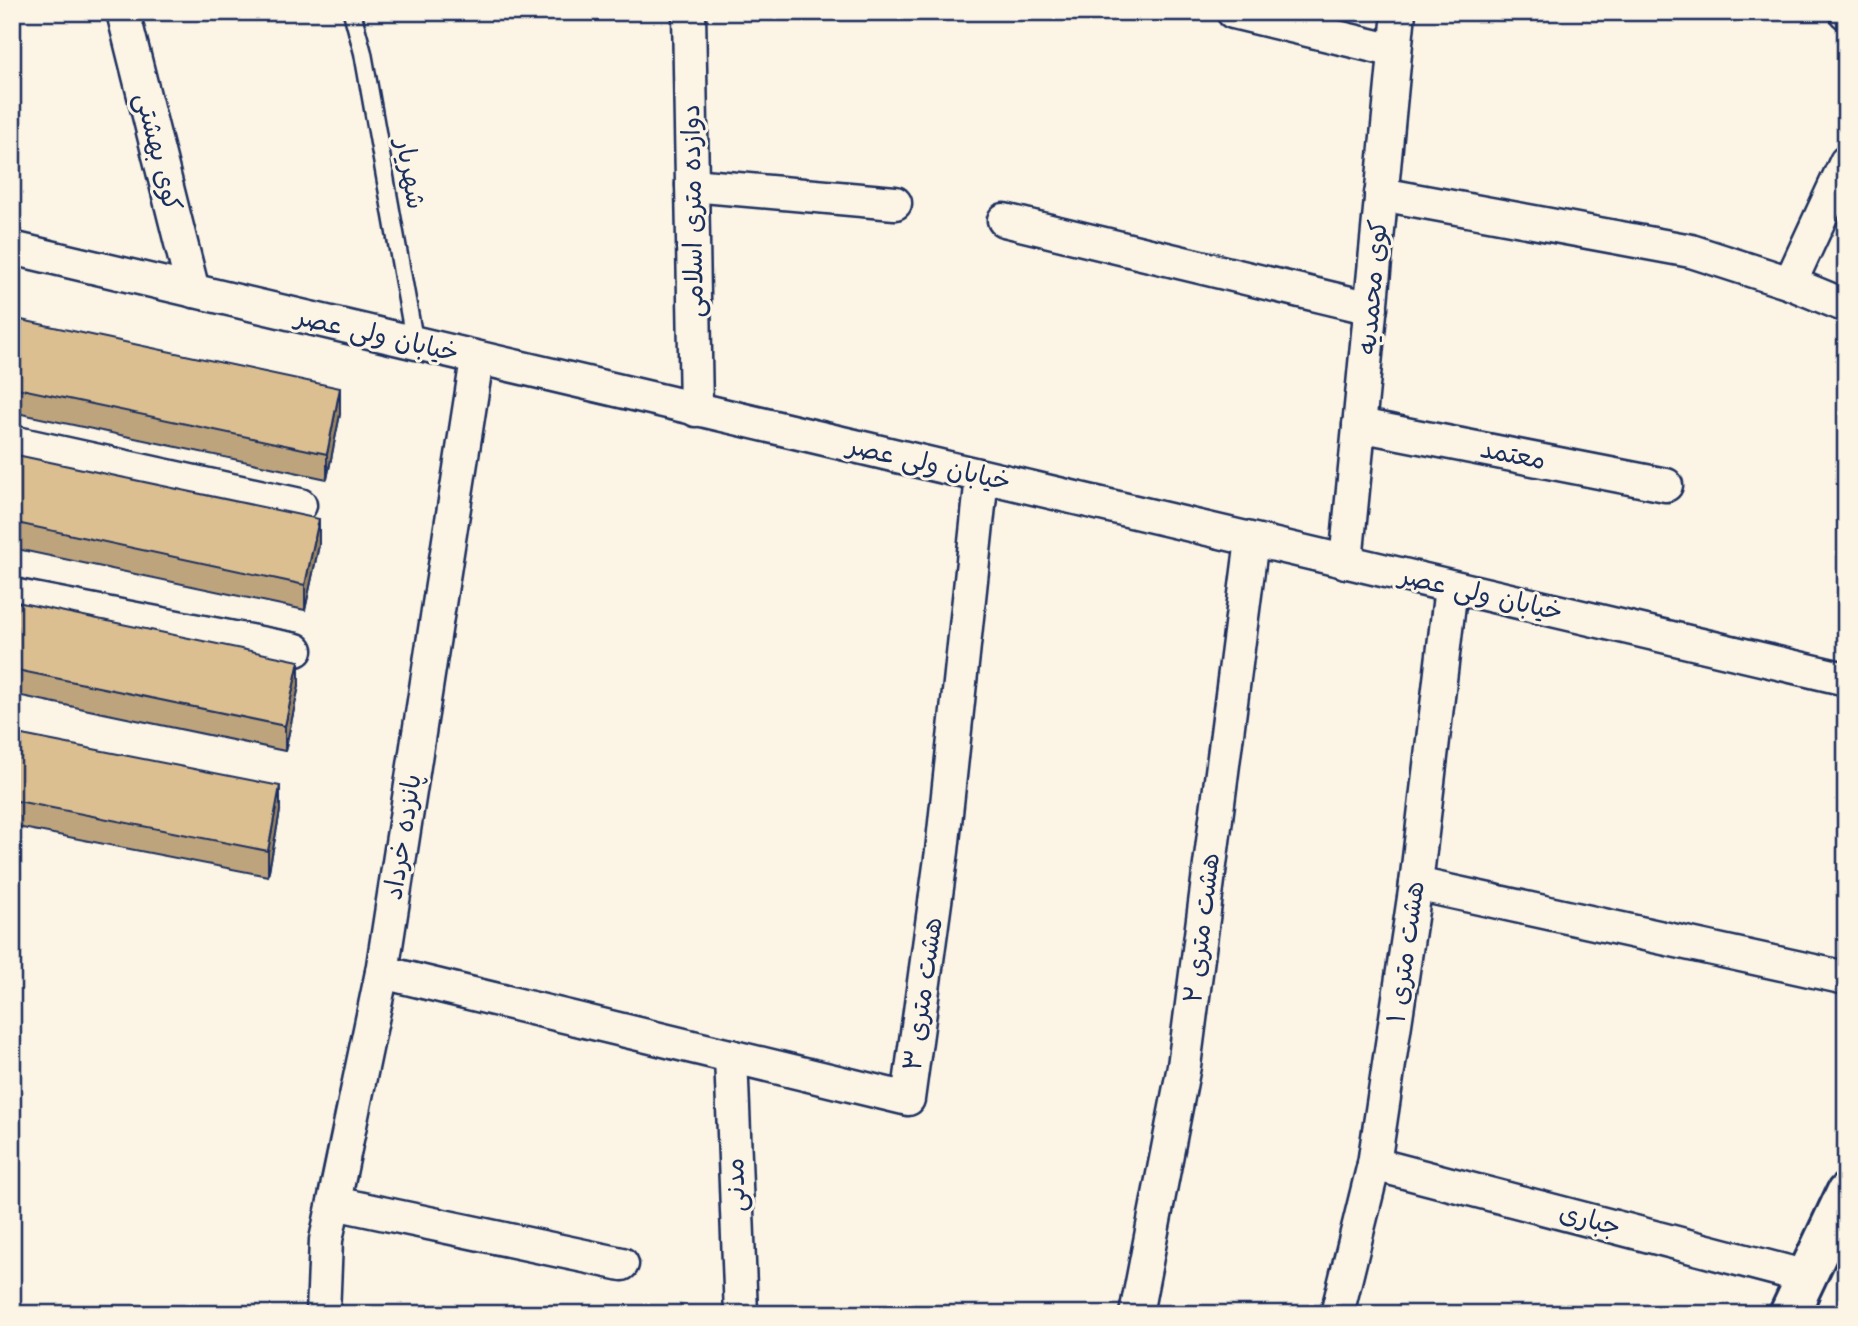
<svg xmlns="http://www.w3.org/2000/svg" width="1858" height="1326" font-family="'Comic Neue','Playpen Sans Arabic',sans-serif">
  <style>
    .lines { fill: none; stroke-linecap: round; stroke-linejoin: round }
    .lane-casing { stroke: #1b2f5e; stroke-width: 21 }
    .street-casing { stroke: #1b2f5e; stroke-width: 37 }
    .secondary-casing { stroke: #1b2f5e; stroke-width: 44 }
    .lane { stroke: #fcf5e5; stroke-width: 16 }
    .street { stroke: #fcf5e5; stroke-width: 32 }
    .secondary { stroke: #fcf5e5; stroke-width: 38 }
    .wall { fill: #bda47c; stroke: #1b2f5e; stroke-width: 2 }
    .shaded-wall { fill: #9a8665; stroke: #1b2f5e; stroke-width: 2 }
    .building { fill: #dcbf90; stroke: #1b2f5e; stroke-width: 2 }
    .labels { text-anchor: middle; dominant-baseline: central; stroke-width: 6; stroke-linejoin: round; paint-order: stroke }
    .street-label { font-size: 26px; fill: #1b2f5e; stroke: #fcf5e5 }
  </style>
  <rect width="100%" height="100%" fill="#fcf5e5"/>
  <filter id="ink" filterUnits="userSpaceOnUse"><feTurbulence type="fractalNoise" baseFrequency=".0143" numOctaves="2"/><feDisplacementMap in="SourceGraphic" scale="14" xChannelSelector="R" yChannelSelector="G"/><feConvolveMatrix kernelMatrix="1 2 1 2 8 2 1 2 1" color-interpolation-filters="sRGB"/></filter>
  <g filter="url(#ink)">
    <g class="lines">
      <defs>
        <path id="lane" d="M 352,12 L 363,53 L 415,345"/>
        <g id="street">
          <path d="M 123,12 L 193,291"/>
          <path d="M 689,12 L 696,410"/>
          <path d="M 1233,12 L 1395,51"/>
          <path d="M 1845,12 L 1846,13"/>
          <path d="M 692,185 L 895,203"/>
          <path d="M 1381,194 L 1691,251 L 1790,283 L 1846,306"/>
          <path d="M 1004,220 L 1371,308"/>
          <path d="M 12,248 L 1846,679"/>
          <path d="M 1790,283 L 1846,162"/>
          <path d="M 1359,425 L 1666,485"/>
          <path d="M 12,442 L 300,505"/>
          <path d="M 1346,562 L 1399,12"/>
          <path d="M 12,595 L 296,650"/>
          <path d="M 1416,884 L 1846,978"/>
          <path d="M 382,972 L 908,1099 L 942,851 L 982,477"/>
          <path d="M 731,1056 L 741,1314"/>
          <path d="M 1374,1164 L 1807,1277"/>
          <path d="M 334,1203 L 622,1264"/>
          <path d="M 323,1314 L 326,1240 L 382,972 L 477,359"/>
          <path d="M 1136,1314 L 1184,1066 L 1252,540"/>
          <path d="M 1337,1314 L 1374,1164 L 1416,884 L 1451,587"/>
        </g>
        <path id="secondary" d="M 1789,1314 L 1846,1193"/>
      </defs>
      <use href="#lane" class="lane-casing"/>
      <use href="#street" class="street-casing"/>
      <use href="#secondary" class="secondary-casing"/>
      <use href="#lane" class="lane"/>
      <use href="#street" class="street"/>
      <use href="#secondary" class="secondary"/>
    </g>
    <g class="wall">
      <path d="M 12,318 L 340,414 L 327,479 L 12,412 Z"/>
      <path d="M 12,454 L 319,545 L 305,610 L 12,548 Z"/>
      <path d="M 12,601 L 299,686 L 285,751 L 12,694 Z"/>
      <path d="M 12,733 L 280,811 L 268,876 L 12,826 Z"/>
    </g>
    <g class="shaded-wall">
      <path d="M 340,388 L 340,414 L 327,479 L 327,454 Z"/>
      <path d="M 319,519 L 319,545 L 305,610 L 305,585 Z"/>
      <path d="M 299,661 L 299,686 L 285,751 L 285,726 Z"/>
      <path d="M 280,786 L 280,811 L 268,876 L 268,851 Z"/>
    </g>
    <g class="building">
      <path d="M 12,318 L 340,388 L 327,454 L 12,387 Z"/>
      <path d="M 12,454 L 319,519 L 305,585 L 12,522 Z"/>
      <path d="M 12,601 L 299,661 L 285,726 L 12,669 Z"/>
      <path d="M 12,733 L 280,786 L 268,851 L 12,800 Z"/>
    </g>
  </g>
  <g class="labels">
    <g class="street-label">
      <text transform="translate(158 152) rotate(76)">کوی بهشتی</text>
      <text transform="translate(410 174) rotate(80)">شهریار</text>
      <text transform="translate(693 211) rotate(-91)">دوازده متری اسلامی</text>
      <text transform="translate(1373 287) rotate(-85)">کوی محمدیه</text>
      <text transform="translate(377 335) rotate(13)">خیابان ولی عصر</text>
      <text transform="translate(1513 455) rotate(11)">معتمد</text>
      <text transform="translate(929 464) rotate(13)">خیابان ولی عصر</text>
      <text transform="translate(1481 594) rotate(13)">خیابان ولی عصر</text>
      <text transform="translate(403 837) rotate(-81)">پانزده خرداد</text>
      <text transform="translate(1202 928) rotate(-83)">هشت متری ۲</text>
      <text transform="translate(1406 952) rotate(-82)">هشت متری ۱</text>
      <text transform="translate(923 994) rotate(-82)">هشت متری ۳</text>
      <text transform="translate(736 1185) rotate(-92)">مدنی</text>
      <text transform="translate(1590 1220) rotate(15)">جباری</text>
    </g>
  </g>
  <rect width="1858" height="1326" fill="none" stroke="#fcf5e5" stroke-width="42"/>
  <rect x="21" y="21" width="1816" height="1284" fill="none" stroke="#1b2f5e" stroke-width="2.5" filter="url(#ink)"/>
</svg>
